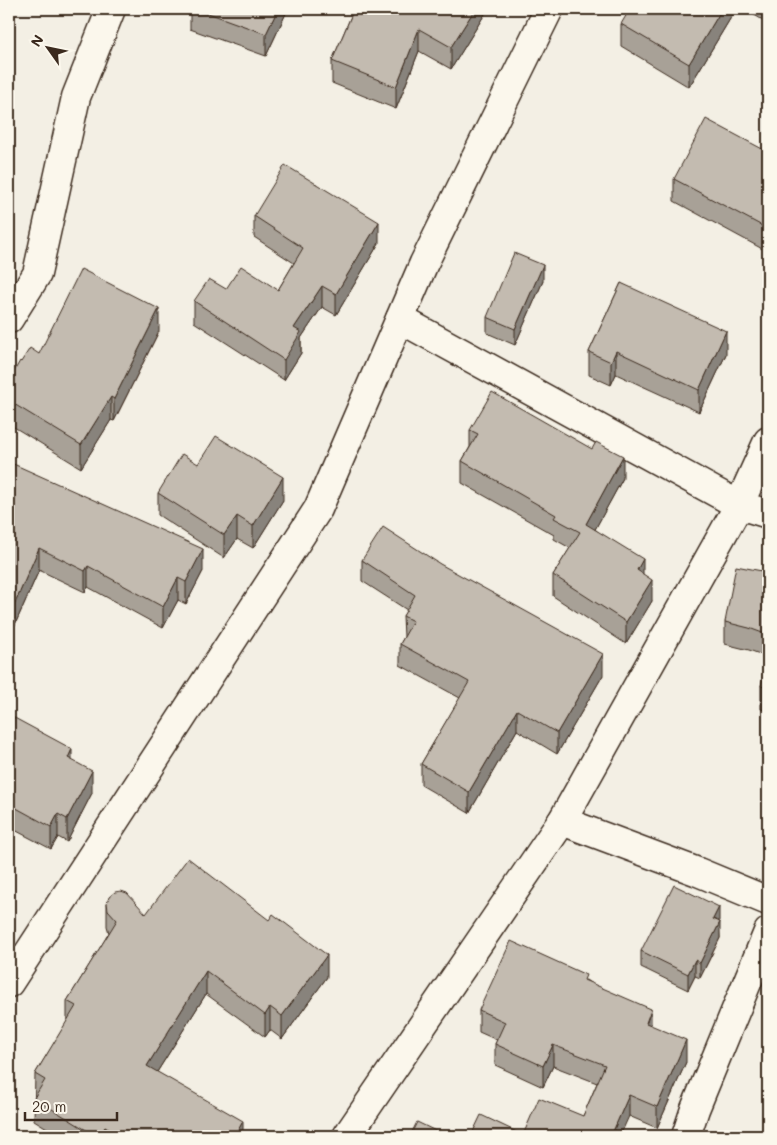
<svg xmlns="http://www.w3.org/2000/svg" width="777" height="1145" font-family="Mali,sans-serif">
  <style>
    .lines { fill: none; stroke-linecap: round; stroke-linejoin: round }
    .minor-casing { stroke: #3b2a1e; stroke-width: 31 }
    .minor { stroke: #fbf7ec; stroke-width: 28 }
    .wall { fill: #a8a197; stroke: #3b2a1e }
    .shaded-wall { fill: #88837b; stroke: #3b2a1e }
    .building { fill: #c3bbb0; stroke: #3b2a1e }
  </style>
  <rect width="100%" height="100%" fill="#f3efe4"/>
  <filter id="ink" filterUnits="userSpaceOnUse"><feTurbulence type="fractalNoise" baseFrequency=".02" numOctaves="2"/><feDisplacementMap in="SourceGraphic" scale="10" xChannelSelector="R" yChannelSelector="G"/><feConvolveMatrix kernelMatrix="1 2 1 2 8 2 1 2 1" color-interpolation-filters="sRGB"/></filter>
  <g filter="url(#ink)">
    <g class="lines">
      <defs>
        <g id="minor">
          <path d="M 9,319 L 37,274 L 76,97 L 111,9"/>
          <path d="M 400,319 L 739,505 L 768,514"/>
          <path d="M 562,821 L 698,872 L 768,901"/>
          <path d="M 9,983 L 318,509 L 424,263 L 549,9"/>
          <path d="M 347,1136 L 562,821 L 739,505 L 768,441"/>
          <path d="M 686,1136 L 695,1109 L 768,932"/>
        </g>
      </defs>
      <use href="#minor" class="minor-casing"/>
      <use href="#minor" class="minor"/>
    </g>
    <g class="wall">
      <path d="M 190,9 L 288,9 L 266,56 L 190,29 Z"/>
      <path d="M 354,9 L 488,9 L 451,69 L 419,51 L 396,109 L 332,83 L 332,61 Z"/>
      <path d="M 733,9 L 733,14 L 689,87 L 621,46 L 621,24 Z"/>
      <path d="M 744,9 L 768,9 L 768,23 Z"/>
      <path d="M 768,152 L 768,252 L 674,201 L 674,179 Z"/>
      <path d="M 254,216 L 379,243 L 336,315 L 322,307 L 301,338 L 301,353 L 284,380 L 194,322 L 194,301 L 226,289 L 278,290 L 294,263 L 254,237 Z"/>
      <path d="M 543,281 L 515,345 L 487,333 L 487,317 Z"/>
      <path d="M 621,283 L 726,354 L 699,412 L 616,374 L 611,385 L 589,375 L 589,352 Z"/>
      <path d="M 159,331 L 114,421 L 111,420 L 81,468 L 9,424 L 9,380 L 21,362 L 39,354 Z"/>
      <path d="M 470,430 L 623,478 L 595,529 L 643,574 L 652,601 L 626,644 L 553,596 L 553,575 L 570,548 L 554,539 L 554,535 L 462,483 L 462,461 L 470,447 Z"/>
      <path d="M 9,462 L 203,571 L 186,604 L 178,600 L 163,628 L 88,587 L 85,592 L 39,570 L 9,638 Z"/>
      <path d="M 198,464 L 283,500 L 253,548 L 237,539 L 224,558 L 158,515 L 158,493 Z"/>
      <path d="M 362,560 L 603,675 L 557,754 L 517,730 L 469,813 L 421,785 L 421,764 L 460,698 L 400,665 L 400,644 L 404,637 L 403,616 L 407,610 L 362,581 Z"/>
      <path d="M 768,570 L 768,711 L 761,709 L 761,686 L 768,657 L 749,650 L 725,644 L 725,622 L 767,572 Z"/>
      <path d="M 9,715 L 72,760 L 92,793 L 67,842 L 58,837 L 51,849 L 9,827 Z"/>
      <path d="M 107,903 L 146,914 L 327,977 L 282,1039 L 270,1030 L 265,1037 L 206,994 L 157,1072 L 243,1136 L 60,1136 L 34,1120 L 35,1074 L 67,1022 L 67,1001 L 109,933 L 107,926 Z"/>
      <path d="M 719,922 L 720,938 L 700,978 L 695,976 L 688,990 L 641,967 L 641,951 Z"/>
      <path d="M 586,980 L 651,1026 L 686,1062 L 657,1128 L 629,1116 L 523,1135 L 583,1116 L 597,1083 L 553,1066 L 543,1087 L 495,1065 L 495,1044 L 497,1040 L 479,1032 L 479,1010 Z"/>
    </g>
    <g class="shaded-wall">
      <path d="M 278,9 L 288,9 L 266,56 L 266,34 Z"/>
      <path d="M 475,9 L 488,9 L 451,69 L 451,47 Z"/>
      <path d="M 722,9 L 733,9 L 733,14 L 689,87 L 689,64 Z"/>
      <path d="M 419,29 L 419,51 L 396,109 L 396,87 Z"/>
      <path d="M 379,222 L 379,243 L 336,315 L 336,294 Z"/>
      <path d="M 543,265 L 543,281 L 515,345 L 515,329 Z"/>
      <path d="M 322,286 L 322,307 L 301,338 L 301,353 L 284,380 L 284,360 L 294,328 Z"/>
      <path d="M 159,309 L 159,331 L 114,421 L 114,399 Z"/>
      <path d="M 726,331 L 726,354 L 699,412 L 699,390 Z"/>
      <path d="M 616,351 L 616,374 L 611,385 L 611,362 Z"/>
      <path d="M 111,397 L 111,420 L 81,468 L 81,445 Z"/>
      <path d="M 623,456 L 623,478 L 586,546 L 586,524 Z"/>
      <path d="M 283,477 L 283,500 L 253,548 L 253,526 Z"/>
      <path d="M 237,516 L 237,539 L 224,558 L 224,535 Z"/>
      <path d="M 39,548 L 39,570 L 9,638 L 9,617 Z"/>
      <path d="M 203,549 L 203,571 L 186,604 L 186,582 Z"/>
      <path d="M 643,559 L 643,581 L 637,570 Z"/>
      <path d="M 88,566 L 88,587 L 85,592 L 85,571 Z"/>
      <path d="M 178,578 L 178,600 L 163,628 L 163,607 Z"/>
      <path d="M 652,580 L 652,601 L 626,644 L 626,622 Z"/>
      <path d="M 603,654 L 603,675 L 557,754 L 557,733 Z"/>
      <path d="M 517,710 L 517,730 L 469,813 L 469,792 Z"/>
      <path d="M 72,749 L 72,771 L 68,758 Z"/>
      <path d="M 92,771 L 92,793 L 67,842 L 67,819 Z"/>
      <path d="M 58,814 L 58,837 L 51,849 L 51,827 Z"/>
      <path d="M 719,907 L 719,923 L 713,919 Z"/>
      <path d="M 720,922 L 720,938 L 700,978 L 700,963 Z"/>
      <path d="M 327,955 L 327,977 L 282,1039 L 282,1016 Z"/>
      <path d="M 695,960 L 695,976 L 688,990 L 688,974 Z"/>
      <path d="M 206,971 L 206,994 L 147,1088 L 147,1066 Z"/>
      <path d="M 270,1007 L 270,1030 L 265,1037 L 265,1015 Z"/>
      <path d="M 651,1009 L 651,1030 L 646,1023 Z"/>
      <path d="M 686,1040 L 686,1062 L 657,1128 L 657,1107 Z"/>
      <path d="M 553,1045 L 553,1066 L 543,1087 L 543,1066 Z"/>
      <path d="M 629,1095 L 629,1116 L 620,1136 L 611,1136 Z"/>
      <path d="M 243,1121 L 243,1136 L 235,1136 Z"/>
      <path d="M 105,1127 L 105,1136 L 99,1136 Z"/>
    </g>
    <g class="building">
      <path d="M 197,9 L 278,9 L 266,34 Z"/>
      <path d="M 354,9 L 475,9 L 451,47 L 419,29 L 396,87 L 332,61 Z"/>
      <path d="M 630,9 L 722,9 L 689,64 L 621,24 Z"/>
      <path d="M 706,119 L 768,152 L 768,229 L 674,179 Z"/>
      <path d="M 285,165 L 379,222 L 336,294 L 322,286 L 294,328 L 301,332 L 284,360 L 194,301 L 209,279 L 226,289 L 241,266 L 278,290 L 303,248 L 254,216 Z"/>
      <path d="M 514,253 L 543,265 L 515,329 L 487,317 Z"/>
      <path d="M 81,269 L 159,309 L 114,399 L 111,397 L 81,445 L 9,401 L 9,380 L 20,361 L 21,362 L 30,348 L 39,354 Z"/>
      <path d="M 621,283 L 726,331 L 699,390 L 616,351 L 611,362 L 589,352 Z"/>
      <path d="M 492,392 L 592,449 L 596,442 L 623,456 L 586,524 L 643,559 L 637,570 L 652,580 L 626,622 L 553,575 L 580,532 L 554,518 L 556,515 L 462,461 L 478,434 L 470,430 Z"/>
      <path d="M 216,436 L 283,477 L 253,526 L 237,516 L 224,535 L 158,493 L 182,454 L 198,464 Z"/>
      <path d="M 9,462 L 203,549 L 186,582 L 178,578 L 163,607 L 88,566 L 85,571 L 39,548 L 9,617 Z"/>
      <path d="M 383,527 L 440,564 L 603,654 L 557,733 L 517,710 L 469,792 L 421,764 L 469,682 L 400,644 L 413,621 L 403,616 L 415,595 L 362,560 Z"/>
      <path d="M 736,566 L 767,572 L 768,570 L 768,635 L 749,628 L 725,622 Z"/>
      <path d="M 768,656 L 768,688 L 761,686 Z"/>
      <path d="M 9,715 L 72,749 L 68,758 L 92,771 L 67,819 L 58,814 L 51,827 L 9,804 Z"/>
      <path d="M 188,858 L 269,920 L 273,914 L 327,955 L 282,1016 L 270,1007 L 265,1015 L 206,971 L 147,1066 L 243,1121 L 235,1136 L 121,1136 L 105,1127 L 99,1136 L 96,1136 L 34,1098 L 45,1080 L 35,1074 L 76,1006 L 67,1001 L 117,920 L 108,910 L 107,903 L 109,897 L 115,892 L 121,891 L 127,893 L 146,914 Z"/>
      <path d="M 674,885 L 719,907 L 713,919 L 720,922 L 700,963 L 695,960 L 688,974 L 641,951 Z"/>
      <path d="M 511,941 L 586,975 L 584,980 L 651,1009 L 646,1023 L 686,1040 L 657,1107 L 629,1095 L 611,1136 L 471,1136 L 481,1115 L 523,1135 L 539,1098 L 583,1116 L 605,1065 L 553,1045 L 543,1066 L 495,1044 L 505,1022 L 479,1010 Z"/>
      <path d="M 417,1122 L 446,1136 L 410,1136 Z"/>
      <path d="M 768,1123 L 768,1136 L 764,1136 Z"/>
    </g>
  </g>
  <rect width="777" height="1145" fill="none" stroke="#fbf7ec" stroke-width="30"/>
  <rect x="15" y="15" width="747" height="1115" fill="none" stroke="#3b2a1e" stroke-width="2" filter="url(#ink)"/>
  <g transform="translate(48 48) rotate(303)" stroke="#fbf7ec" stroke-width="4" paint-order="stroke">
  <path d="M0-4L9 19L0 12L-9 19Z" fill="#3b2a1e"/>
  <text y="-8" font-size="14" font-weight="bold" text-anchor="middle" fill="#3b2a1e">N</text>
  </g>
  <path d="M25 1112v8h92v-8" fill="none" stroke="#3b2a1e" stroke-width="2.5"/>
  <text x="32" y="1112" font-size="15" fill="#3b2a1e" stroke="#fbf7ec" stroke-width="4" paint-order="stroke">20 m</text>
</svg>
